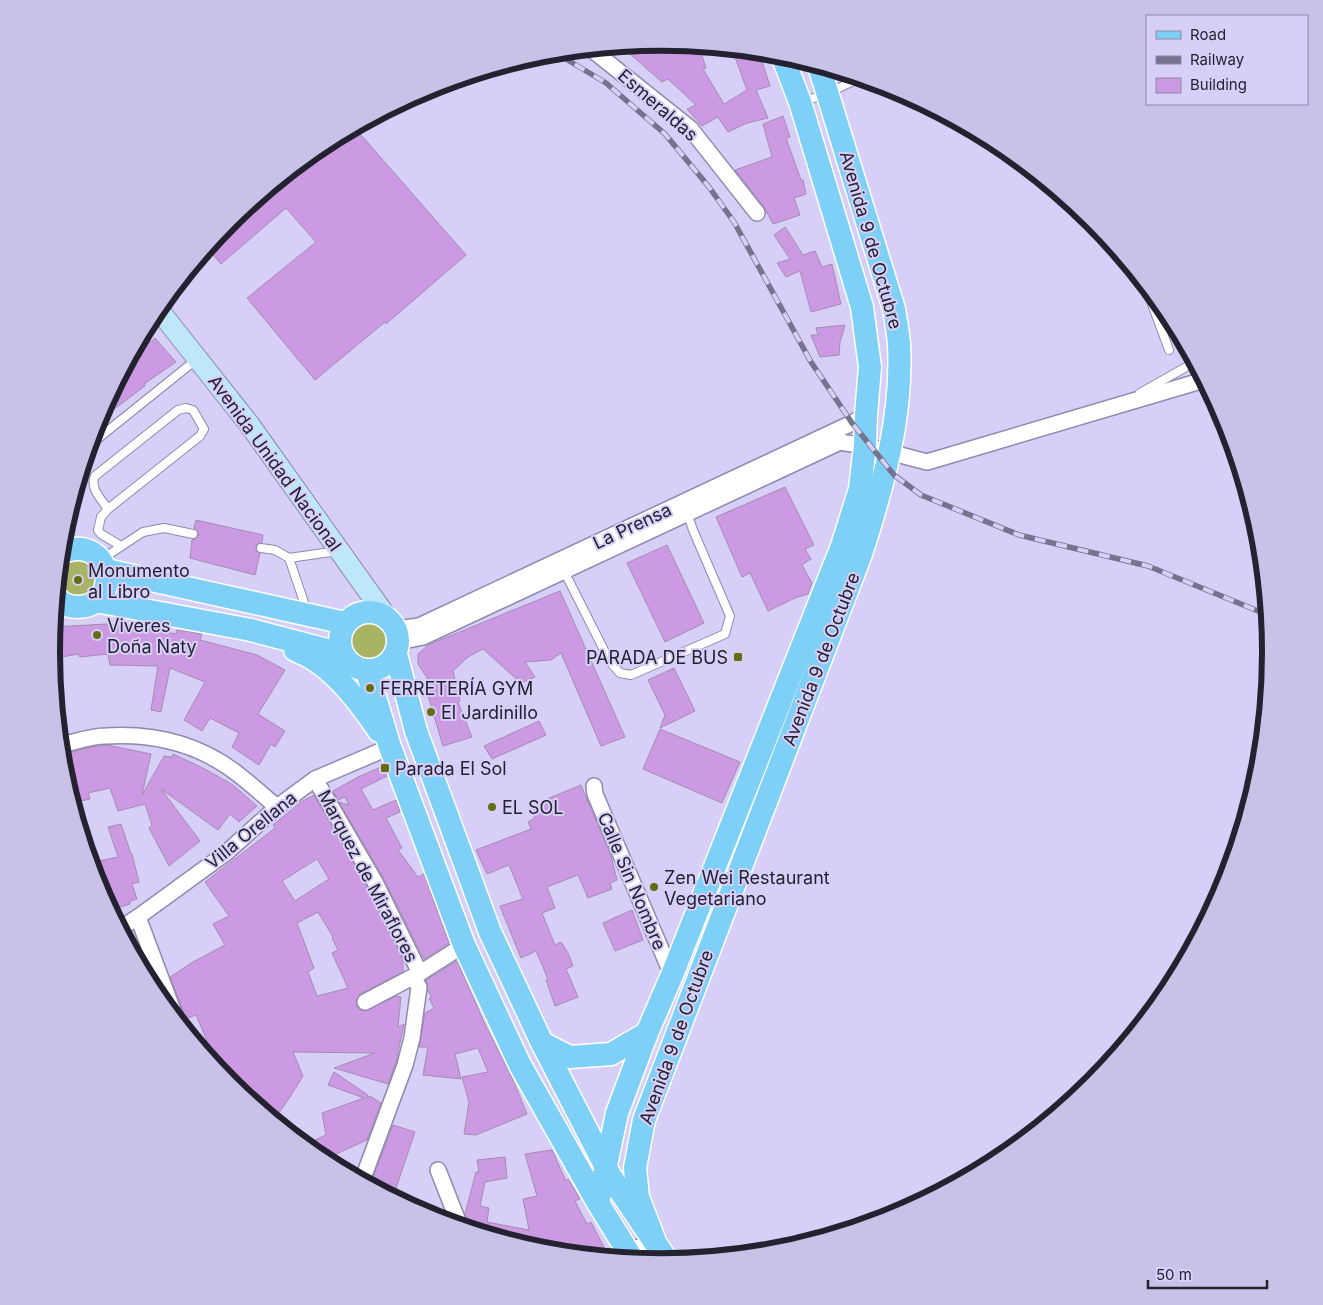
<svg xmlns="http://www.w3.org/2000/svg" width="1323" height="1305" font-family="Inter,sans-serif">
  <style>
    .green { fill: #a9b364 }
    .building { fill: #cc99e3; stroke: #a48db0; fill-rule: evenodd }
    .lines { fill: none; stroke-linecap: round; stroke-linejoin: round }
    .lane-casing { stroke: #9188af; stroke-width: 10 }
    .street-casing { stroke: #9188af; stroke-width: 18 }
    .secondary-casing { stroke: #9188af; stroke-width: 22 }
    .primary-casing { stroke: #fff; stroke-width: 25 }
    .lane { stroke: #fff; stroke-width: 8 }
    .street { stroke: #fff; stroke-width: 15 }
    .secondary { stroke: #bee8fa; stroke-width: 20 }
    .primary { stroke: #7ed0f6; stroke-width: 22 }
    .rail-casing { stroke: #77728d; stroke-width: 5.5 }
    .rail { stroke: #d7cff8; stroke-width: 4; stroke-dasharray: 11; stroke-linecap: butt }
    .poi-dot { fill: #656d13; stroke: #d7cff8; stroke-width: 2 }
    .labels { text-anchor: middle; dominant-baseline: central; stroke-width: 4; stroke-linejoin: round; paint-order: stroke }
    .street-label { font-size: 18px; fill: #242130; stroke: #d7cff8 }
    .poi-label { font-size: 18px; fill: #242130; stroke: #d7cff8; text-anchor: start }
    .rim { fill: none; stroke: #242130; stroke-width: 6 }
  </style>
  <rect width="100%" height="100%" fill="#d7cff8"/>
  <g class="green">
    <path d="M 71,554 L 100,567 L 90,600 L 57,592 L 61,561 Z"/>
    <circle cx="368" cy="642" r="24"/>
  </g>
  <g class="building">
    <path d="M 662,43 L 699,46 L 706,68 L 703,69 L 724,104 L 747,90 L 732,49 L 759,52 L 770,86 L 756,90 L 768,118 L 747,123 L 728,132 L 718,117 L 702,126 L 687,109 L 696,105 L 668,79 L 662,82 L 621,46 Z"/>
    <path d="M 783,116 L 790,137 L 786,138 L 801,180 L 803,180 L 806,194 L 794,198 L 800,215 L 773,224 L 764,207 L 735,170 L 772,157 L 763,124 Z"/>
    <path d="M 355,128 L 466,255 L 386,324 L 385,322 L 315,380 L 247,298 L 316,242 L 286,208 L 221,264 L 208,249 L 230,221 L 323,145 Z"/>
    <path d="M 785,227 L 803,255 L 815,251 L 822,267 L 832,264 L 841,304 L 811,312 L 800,271 L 786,277 L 777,263 L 790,259 L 774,235 Z"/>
    <path d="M 845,325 L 840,342 L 839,355 L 820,357 L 811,335 L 818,335 L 816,328 Z"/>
    <path d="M 155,338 L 176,362 L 144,384 L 145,386 L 97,422 L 129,361 Z"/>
    <path d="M 785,487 L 814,545 L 805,549 L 811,559 L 802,565 L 812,583 L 808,594 L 795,598 L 768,611 L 750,573 L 742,577 L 716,517 Z"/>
    <path d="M 196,520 L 263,535 L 262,542 L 258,543 L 256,547 L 256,551 L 260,553 L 255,575 L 190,558 L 192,540 L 197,538 L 199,535 L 197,530 L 194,528 Z"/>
    <path d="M 667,545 L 704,623 L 665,642 L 627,563 Z"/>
    <path d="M 560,591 L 625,737 L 601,746 L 561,653 L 551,660 L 525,662 L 535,677 L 521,683 L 483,649 L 468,657 L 453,671 L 460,701 L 458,702 L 472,737 L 443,746 L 424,682 L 429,681 L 418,664 L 418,654 L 427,646 L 435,642 Z"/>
    <path d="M 106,624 L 139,627 L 176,634 L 177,630 L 202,634 L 200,640 L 257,655 L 285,670 L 258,714 L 285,731 L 275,747 L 271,744 L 259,765 L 232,747 L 239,733 L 210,718 L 202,731 L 184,720 L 205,682 L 170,668 L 161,712 L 151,710 L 158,666 L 110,665 L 108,654 L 80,657 L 78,654 L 52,659 L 54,627 Z"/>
    <path d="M 674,668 L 695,711 L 660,728 L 665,715 L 648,680 Z"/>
    <path d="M 539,721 L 546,735 L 492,759 L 484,746 Z"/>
    <path d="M 660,729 L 740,762 L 722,803 L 643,769 Z"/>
    <path d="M 107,745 L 151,754 L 142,795 L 164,756 L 172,757 L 173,754 L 203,768 L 233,785 L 257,806 L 239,822 L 230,814 L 218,830 L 161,789 L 200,841 L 169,866 L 149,828 L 152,825 L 145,804 L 118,811 L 110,788 L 88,793 L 90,799 L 73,803 L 63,771 L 62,758 L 66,757 L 65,754 L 91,747 Z"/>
    <path d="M 383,766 L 387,776 L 361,789 L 373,810 L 396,800 L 400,812 L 386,818 L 402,848 L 398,850 L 418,877 L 424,874 L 449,943 L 424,959 L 383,877 L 339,802 L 349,805 L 345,797 L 338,800 L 333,791 L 358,777 Z"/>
    <path d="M 581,785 L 611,856 L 617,880 L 610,883 L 612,889 L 588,898 L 578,875 L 547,887 L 555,908 L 542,913 L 555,945 L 561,942 L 568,953 L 573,966 L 566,969 L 578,997 L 555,1006 L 546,980 L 548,979 L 536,951 L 521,958 L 500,906 L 523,899 L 509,865 L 487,874 L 476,850 L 531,829 L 528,822 L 535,818 L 530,806 Z"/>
    <path d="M 314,795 L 367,886 L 403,960 L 403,972 L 360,994 L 356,1001 L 357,1006 L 360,1010 L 365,1011 L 396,996 L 401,997 L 398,1027 L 404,1024 L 396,1062 L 388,1084 L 334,1068 L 375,1053 L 293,1052 L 303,1076 L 290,1097 L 274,1120 L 230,1084 L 220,1071 L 196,1015 L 183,1020 L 184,1013 L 170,977 L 193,962 L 225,945 L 213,924 L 229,916 L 205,882 L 275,828 L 273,825 L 301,802 ZM 317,859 L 329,879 L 295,901 L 282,881 ZM 318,912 L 333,937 L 332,938 L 338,950 L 332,953 L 348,988 L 317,996 L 308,972 L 314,968 L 297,923 Z"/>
    <path d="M 121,824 L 131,854 L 132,854 L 139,882 L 132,884 L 137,899 L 130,901 L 130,904 L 111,910 L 102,893 L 107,891 L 99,861 L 118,857 L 108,827 Z"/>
    <path d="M 632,910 L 643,940 L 615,951 L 603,923 Z"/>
    <path d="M 457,961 L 485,1024 L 513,1080 L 527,1114 L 476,1135 L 464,1134 L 469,1102 L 462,1077 L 488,1072 L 478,1048 L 455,1054 L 461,1079 L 423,1075 L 428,1047 L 419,1047 L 425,1013 L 434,1008 L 429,998 L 432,998 L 428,991 L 426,980 Z"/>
    <path d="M 334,1072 L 368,1095 L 366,1098 L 370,1096 L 381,1103 L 367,1140 L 323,1160 L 304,1145 L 326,1135 L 322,1113 L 364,1098 L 328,1085 Z"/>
    <path d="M 393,1125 L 415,1132 L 393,1197 L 370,1185 Z"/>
    <path d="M 552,1150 L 566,1181 L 568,1179 L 580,1199 L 575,1201 L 587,1224 L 591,1222 L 605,1249 L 577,1254 L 542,1251 L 469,1228 L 465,1214 L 476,1172 L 479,1172 L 477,1160 L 505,1157 L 507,1178 L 485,1182 L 480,1206 L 489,1208 L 487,1222 L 529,1230 L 523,1199 L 537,1196 L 525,1154 Z"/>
  </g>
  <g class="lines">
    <defs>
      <g id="lane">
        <path d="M 802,102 L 828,93 L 860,78"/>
        <path d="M 1145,285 L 1169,350"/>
        <path d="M 1140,393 L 1195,362"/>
        <path d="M 90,445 L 197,359"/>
        <path d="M 108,509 C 102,500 89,488 95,476 L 178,410 L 186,408 L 193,410 L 204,429 L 200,436 L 108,509 L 101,517 L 98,530 L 101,534 L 121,546"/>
        <path d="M 261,548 L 275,550 L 289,558 L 307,611"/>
        <path d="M 289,558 L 338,551"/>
        <path d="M 102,559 L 143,532 L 164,528 L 193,534"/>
        <path d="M 564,571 L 610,662 L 620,673 L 631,675 L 725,634 L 730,616 L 693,530 L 687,513"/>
      </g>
      <g id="street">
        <path d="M 591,49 L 690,128 L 757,213"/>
        <path d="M 396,629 L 419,626 L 852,423 L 866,415"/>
        <path d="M 399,642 L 423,637 L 840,442 L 870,447 L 927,462 L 1204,380"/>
        <path d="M 61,745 C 75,742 91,736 106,736 C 155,733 200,744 239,775 C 252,785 265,797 277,807"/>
        <path d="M 315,779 L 375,882 L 420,973"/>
        <path d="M 594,786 L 595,794 L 672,975"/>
        <path d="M 138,917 L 175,1016"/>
        <path d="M 121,928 L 138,917 L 226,853 L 277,807 L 315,779 L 390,747"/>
        <path d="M 365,1002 L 420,973 L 464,945"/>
        <path d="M 438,1170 L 460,1226"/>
        <path d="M 362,1181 L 405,1065 L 412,1038 L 419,987 L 413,977"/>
        <path d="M 610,1257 L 628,1253 L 654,1239"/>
      </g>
      <path id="secondary" d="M 158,309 L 249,424 L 388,619"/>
      <g id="primary">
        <path d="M 106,570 L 345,623"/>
        <path d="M 57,598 C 62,604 70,607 78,607 C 125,606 110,531 61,553"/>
        <path d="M 96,601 L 251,630 L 342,654"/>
        <circle cx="369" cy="641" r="29"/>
        <path d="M 295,650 C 301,653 307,655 313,659 C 338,674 363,707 379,731"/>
        <path d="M 396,654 L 416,731 L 490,932 L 542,1043 L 611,1177 L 668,1262"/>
        <path d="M 367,671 L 390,747 L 464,945 L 520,1065 L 598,1203 L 633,1260"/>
        <path d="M 542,1043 L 570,1057 L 611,1054 L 647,1033"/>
        <path d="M 598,1203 L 617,1113 L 647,1033 L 672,975 L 842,546 L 860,489 L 865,446 L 866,415 L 870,367 L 862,307 L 800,102 L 782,55"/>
        <path d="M 654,1239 L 638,1197 L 635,1168 L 644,1120 L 861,554 C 883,486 903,416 899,344 C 898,332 896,321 894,309 L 819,66"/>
      </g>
    </defs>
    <use href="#lane" class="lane-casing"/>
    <use href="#street" class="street-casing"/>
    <use href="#secondary" class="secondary-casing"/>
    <use href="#primary" class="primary-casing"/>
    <use href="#lane" class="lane"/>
    <use href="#street" class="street"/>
    <use href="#secondary" class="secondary"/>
    <use href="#primary" class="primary"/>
    <defs>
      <path id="rail" d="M 556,53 L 606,83 L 665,134 L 709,187 L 734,222 L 811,362 L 852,423 L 894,475 L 921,495 L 1019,535 L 1148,566 L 1268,615"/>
    </defs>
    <use href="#rail" class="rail-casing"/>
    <use href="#rail" class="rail"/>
  </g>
  <g class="poi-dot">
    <circle cx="78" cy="580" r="5"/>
    <circle cx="97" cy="635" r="5"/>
    <rect x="733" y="652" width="10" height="10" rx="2.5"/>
    <circle cx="370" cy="688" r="5"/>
    <circle cx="431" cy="712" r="5"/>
    <rect x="380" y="763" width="10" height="10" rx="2.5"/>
    <circle cx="492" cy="807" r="5"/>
    <circle cx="654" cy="887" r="5"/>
  </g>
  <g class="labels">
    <g class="street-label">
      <text transform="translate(658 105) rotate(41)">Esmeraldas</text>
      <text transform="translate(871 240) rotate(74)">Avenida 9 de Octubre</text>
      <text transform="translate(275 463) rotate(54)">Avenida Unidad Nacional</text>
      <text transform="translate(632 526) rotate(-25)">La Prensa</text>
      <text transform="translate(821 659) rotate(-69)">Avenida 9 de Octubre</text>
      <text transform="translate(251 830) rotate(-39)">Villa Orellana</text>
      <text transform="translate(368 876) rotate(62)">Marquez de Miraflores</text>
      <text transform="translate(632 881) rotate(67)">Calle Sin Nombre</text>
      <text transform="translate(676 1037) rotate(-70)">Avenida 9 de Octubre</text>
    </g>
    <g class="poi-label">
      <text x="88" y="570">Monumento<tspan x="88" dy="21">al Libro</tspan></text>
      <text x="107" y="625">Viveres<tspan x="107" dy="21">Doña Naty</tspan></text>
      <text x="728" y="657" text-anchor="end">PARADA DE BUS</text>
      <text x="380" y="688">FERRETERÍA GYM</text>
      <text x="441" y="712">El Jardinillo</text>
      <text x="395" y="768">Parada El Sol</text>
      <text x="502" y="807">EL SOL</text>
      <text x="664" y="877">Zen Wei Restaurant<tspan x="664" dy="21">Vegetariano</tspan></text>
    </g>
  </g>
  <path d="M0 0H1323V1305H0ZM60 652a601 601 0 1 1 1202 0a601 601 0 1 1-1202 0Z" fill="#c9c1e8" fill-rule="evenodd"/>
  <path class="rim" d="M60 652a601 601 0 1 1 1202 0a601 601 0 1 1-1202 0Z"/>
  <rect x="1146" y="15" width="162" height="90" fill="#d7cff8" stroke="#8f89a8"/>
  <rect x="1156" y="31" width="25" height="8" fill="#7ed0f6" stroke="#8f89a8"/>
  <text x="1190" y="40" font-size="15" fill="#242130">Road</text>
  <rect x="1156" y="56" width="25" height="8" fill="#77728d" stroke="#8f89a8"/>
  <text x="1190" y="65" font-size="15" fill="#242130">Railway</text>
  <rect x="1156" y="78" width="25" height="15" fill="#cc99e3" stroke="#8f89a8"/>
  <text x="1190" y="90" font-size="15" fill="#242130">Building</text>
  <path d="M1148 1280v8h119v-8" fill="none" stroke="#242130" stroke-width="2.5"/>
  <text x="1156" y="1280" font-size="15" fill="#242130" stroke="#d7cff8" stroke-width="4" paint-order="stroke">50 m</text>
</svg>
